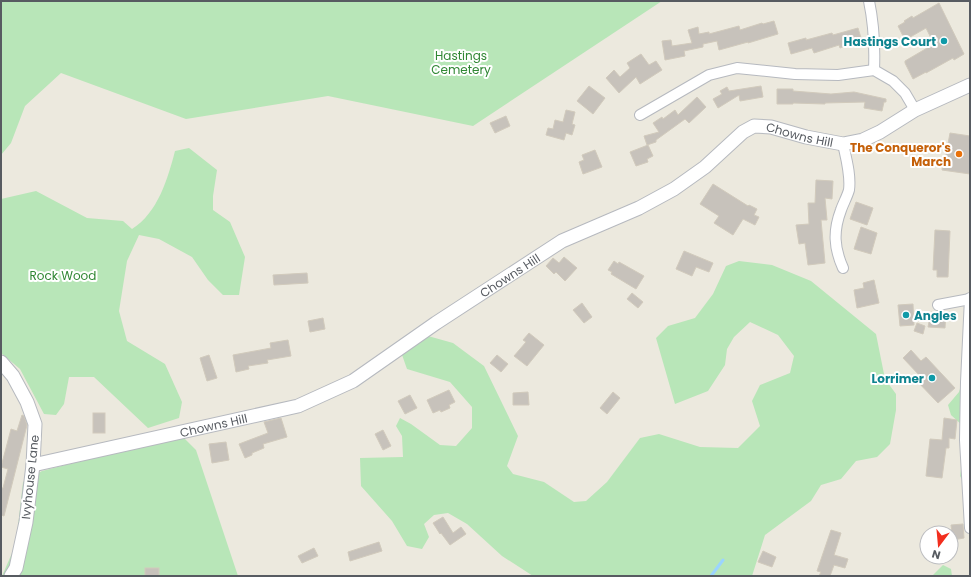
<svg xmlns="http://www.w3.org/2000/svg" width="971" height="577" font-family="Poppins,sans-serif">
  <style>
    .green { fill: #b8e6b8 }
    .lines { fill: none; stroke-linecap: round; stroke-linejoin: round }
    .stream { stroke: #9bd4ff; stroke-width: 3 }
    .building { fill: #c7c2bb; stroke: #d1cabc }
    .minor-casing { stroke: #b6b9bf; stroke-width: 12 }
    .tertiary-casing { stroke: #b6b9bf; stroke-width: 15 }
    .minor { stroke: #fff; stroke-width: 10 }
    .tertiary { stroke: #fff; stroke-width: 13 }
    .culture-dot { fill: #0f9aa8; stroke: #fff; stroke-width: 1.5 }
    .food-dot { fill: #e8710a; stroke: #fff; stroke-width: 1.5 }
    .labels { text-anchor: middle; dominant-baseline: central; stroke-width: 4; stroke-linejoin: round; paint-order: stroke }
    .culture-label { font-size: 12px; font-weight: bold; fill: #0d838f; stroke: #fff; text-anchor: end }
    .park-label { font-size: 12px; fill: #308734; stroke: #fff }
    .street-label { font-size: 12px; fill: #575b61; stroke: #fff }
    .food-label { font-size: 12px; font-weight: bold; fill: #c56008; stroke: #fff; text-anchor: end }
  </style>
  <rect width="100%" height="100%" fill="#ece9de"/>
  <g class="green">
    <path d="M 1,1 L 662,1 L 473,126 L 328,96 L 186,119 L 61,73 L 25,106 L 11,143 L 1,155 Z"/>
    <path d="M 189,148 L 217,170 L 213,196 L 213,210 L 230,222 L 245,257 L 239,295 L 223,295 L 208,280 L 192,257 L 159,239 L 139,235 L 127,261 L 119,311 L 127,341 L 165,364 L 182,402 L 179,418 L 148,428 L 94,377 L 69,377 L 64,404 L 56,415 L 44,414 L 20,369 L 1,353 L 1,199 L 36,191 L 87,218 L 123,221 L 132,229 C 158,213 168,178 175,151 Z"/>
    <path d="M 739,261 L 772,265 L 811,281 L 876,334 L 885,379 L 896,394 L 896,410 L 890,444 L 877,457 L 856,461 L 841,479 L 821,485 L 811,501 L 765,535 L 752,576 L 533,576 L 502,556 L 467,524 L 448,513 L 434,515 L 424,524 L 429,537 L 422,549 L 407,546 L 392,521 L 361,486 L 360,458 L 403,457 L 402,436 L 396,426 L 400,418 L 411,424 L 440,445 L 456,446 L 472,428 L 472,407 L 450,382 L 407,369 L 401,352 L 428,336 L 453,343 L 484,366 L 518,436 L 507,466 L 513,474 L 544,482 L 574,502 L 586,501 L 607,482 L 640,438 L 659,434 L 700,447 L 738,448 L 760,426 L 752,401 L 760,385 L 790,373 L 794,356 L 778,335 L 750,322 L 734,337 L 727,349 L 725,365 L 708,391 L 675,404 L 656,338 L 668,326 L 695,318 L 713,294 L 726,266 Z"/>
    <path d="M 963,379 L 970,493 L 960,476 L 964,448 L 962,425 L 951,415 L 948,405 L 959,392 Z"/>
    <path d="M 181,435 L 196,450 L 238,576 L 2,576 L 16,544 L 23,482 L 42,471 Z"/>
    <path d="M 943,565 L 951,569 L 952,576 L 932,576 Z"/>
  </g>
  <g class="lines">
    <path class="stream" d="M 711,576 L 723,560"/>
  </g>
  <g class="building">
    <path d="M 939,3 L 964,54 L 954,60 L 953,58 L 926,73 L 926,72 L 913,79 L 905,63 L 905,61 L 934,44 L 926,28 L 905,40 L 898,26 L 905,22 L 904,21 L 912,16 L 913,18 Z"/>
    <path d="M 774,21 L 778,34 L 748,43 L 748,42 L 719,50 L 717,41 L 703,44 L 703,47 L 684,51 L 685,56 L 665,60 L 662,41 L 671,40 L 672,46 L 692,43 L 688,30 L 698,27 L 699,34 L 709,32 L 709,34 L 739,26 L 740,30 L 762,23 L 763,24 Z"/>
    <path d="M 858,28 L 862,41 L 840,48 L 839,45 L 814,53 L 812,48 L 791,54 L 788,43 L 806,38 L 806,40 L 832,33 L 833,35 Z"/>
    <path d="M 641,54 L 649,65 L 656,61 L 662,70 L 640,84 L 636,77 L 619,93 L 606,78 L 614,70 L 620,77 L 630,68 L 627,63 Z"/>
    <path d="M 589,86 L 605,98 L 593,114 L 577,101 Z"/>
    <path d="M 761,86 L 763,97 L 740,101 L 739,95 L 718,108 L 713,99 L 722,94 L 720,91 L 727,87 L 729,91 Z"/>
    <path d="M 777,89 L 793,89 L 793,91 L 831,94 L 854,92 L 886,99 L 886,102 L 884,102 L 882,111 L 864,108 L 865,102 L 825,103 L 825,104 L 793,103 L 793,104 L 777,104 Z"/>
    <path d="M 697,97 L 706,107 L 689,123 L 685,119 L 656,140 L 656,142 L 647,145 L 644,136 L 659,132 L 653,123 L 662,117 L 663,119 L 675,110 L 678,115 Z"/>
    <path d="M 566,110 L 575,112 L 572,124 L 575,125 L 572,135 L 566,133 L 564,140 L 546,135 L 548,128 L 553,129 L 555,120 L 563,122 Z"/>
    <path d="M 506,116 L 510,126 L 495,133 L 490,123 Z"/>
    <path d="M 950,133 L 970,136 L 970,174 L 942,170 L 943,160 L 945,160 Z"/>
    <path d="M 648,145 L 653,156 L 647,159 L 648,162 L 636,166 L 630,152 Z"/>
    <path d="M 595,150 L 602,167 L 583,174 L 579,162 L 584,160 L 582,155 Z"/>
    <path d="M 816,180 L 833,181 L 832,199 L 825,198 L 827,220 L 821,220 L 825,263 L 808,265 L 805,243 L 799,244 L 796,225 L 809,224 L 808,203 L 815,203 Z"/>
    <path d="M 713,184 L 748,206 L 749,205 L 757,209 L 754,215 L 759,217 L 755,225 L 743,219 L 733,235 L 714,223 L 719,216 L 700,204 Z"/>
    <path d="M 856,202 L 873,208 L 867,225 L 850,219 Z"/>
    <path d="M 861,227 L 877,233 L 871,254 L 854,249 Z"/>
    <path d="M 935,230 L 950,231 L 948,277 L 937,277 L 937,270 L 933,270 Z"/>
    <path d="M 684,251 L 713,263 L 709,272 L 696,267 L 692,276 L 676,269 Z"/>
    <path d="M 564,257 L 577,268 L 565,281 L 556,272 L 554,274 L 546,266 L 553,258 L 559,263 Z"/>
    <path d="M 614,261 L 618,264 L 619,262 L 644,276 L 636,289 L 611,274 L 612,272 L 608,270 Z"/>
    <path d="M 307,273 L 308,283 L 274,285 L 273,275 Z"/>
    <path d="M 874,280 L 879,303 L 857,308 L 854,290 L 864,288 L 863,283 Z"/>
    <path d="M 632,293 L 643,302 L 638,308 L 627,299 Z"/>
    <path d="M 582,303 L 592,317 L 584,323 L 573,310 Z"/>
    <path d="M 913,304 L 914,325 L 900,326 L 898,305 Z"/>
    <path d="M 931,312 L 946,313 L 945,328 L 928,327 Z"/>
    <path d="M 323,318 L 325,329 L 310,332 L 308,321 Z"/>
    <path d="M 917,323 L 925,326 L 923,334 L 914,331 Z"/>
    <path d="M 529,333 L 544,345 L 527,366 L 514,356 L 526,342 L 523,340 Z"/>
    <path d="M 288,340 L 291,356 L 267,360 L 268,363 L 248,366 L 249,369 L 236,372 L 233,355 L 271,348 L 270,343 Z"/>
    <path d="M 911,350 L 921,361 L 926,357 L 955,388 L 938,403 L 916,380 L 920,376 L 903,358 Z"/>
    <path d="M 209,355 L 217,378 L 207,381 L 200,358 Z"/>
    <path d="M 497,355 L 508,364 L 501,372 L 490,363 Z"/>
    <path d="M 449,390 L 455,402 L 449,405 L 450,408 L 441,412 L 440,410 L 433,413 L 427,400 Z"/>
    <path d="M 528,392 L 529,405 L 513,405 L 513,393 Z"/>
    <path d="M 613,392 L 620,398 L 607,414 L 600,408 Z"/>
    <path d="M 410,395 L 417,408 L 405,414 L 398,401 Z"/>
    <rect x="93" y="413" width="12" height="20"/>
    <path d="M 22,415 L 24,416 L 27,425 L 4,516 L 1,515 L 1,488 L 3,488 L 8,469 L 1,467 L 11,429 L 17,431 Z"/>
    <path d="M 281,418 L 287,437 L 263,444 L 264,448 L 252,453 L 252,455 L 245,458 L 239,444 L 268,433 L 264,422 Z"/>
    <path d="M 944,418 L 957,420 L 955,439 L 949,438 L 949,448 L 946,448 L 942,478 L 926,476 L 930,439 L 942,440 Z"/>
    <path d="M 383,430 L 391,446 L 383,450 L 375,434 Z"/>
    <path d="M 226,442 L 229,460 L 212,463 L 209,444 Z"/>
    <path d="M 443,517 L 453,533 L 461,527 L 466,534 L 450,545 L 441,533 L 440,534 L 433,523 Z"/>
    <path d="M 963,524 L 964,538 L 953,540 L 951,525 Z"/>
    <path d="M 831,530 L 841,533 L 834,555 L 848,559 L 845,568 L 834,565 L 830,576 L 819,576 L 821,572 L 817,571 Z"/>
    <path d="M 379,542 L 382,551 L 350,561 L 348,552 Z"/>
    <path d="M 314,548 L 318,556 L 302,563 L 298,556 Z"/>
    <path d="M 763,551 L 776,557 L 772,567 L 758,562 Z"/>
    <rect x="145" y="568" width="14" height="8"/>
  </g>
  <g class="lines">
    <defs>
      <g id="minor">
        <path d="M 869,1 C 874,25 875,46 874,70"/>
        <path d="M 640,115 L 709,75 L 737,68 L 795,74 L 838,75 L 874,70 L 893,81 L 905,93 L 915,110"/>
        <path d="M 843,268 C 834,248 833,231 841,210 C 843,204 847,197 849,190 C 851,175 846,158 843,144"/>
        <path d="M 970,298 L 966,382 L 965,440 L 970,528"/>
        <path d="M 938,305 L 970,299"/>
      </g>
      <g id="tertiary">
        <path d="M 1,362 L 13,376 L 27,402 L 35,424 L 33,465 L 26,522 L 16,568 L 11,576"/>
        <path id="s1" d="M 33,465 L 298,406 L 353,381 L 436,323 L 562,241 L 639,208 L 674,189 L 705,167 L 743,132 L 754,126 L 771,127 L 806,137 L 843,144 L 863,140 L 880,132 L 915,110 L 970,85"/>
      </g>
    </defs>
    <use href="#minor" class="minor-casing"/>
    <use href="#tertiary" class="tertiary-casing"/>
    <use href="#minor" class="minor"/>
    <use href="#tertiary" class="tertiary"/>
  </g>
  <g class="culture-dot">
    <circle cx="944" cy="41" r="4"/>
    <circle cx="906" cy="315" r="4"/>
    <circle cx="932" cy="378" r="4"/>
  </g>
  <circle class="food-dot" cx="959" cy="154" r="4"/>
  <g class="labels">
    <g class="culture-label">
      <text x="936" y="41">Hastings Court</text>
      <text x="914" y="315" text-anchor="start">Angles</text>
      <text x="924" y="378">Lorrimer</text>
    </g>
    <g class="park-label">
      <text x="461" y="55">Hastings<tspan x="461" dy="14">Cemetery</tspan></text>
      <text x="63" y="275">Rock Wood</text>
    </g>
    <g class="street-label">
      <text stroke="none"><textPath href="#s1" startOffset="856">Chowns Hill</textPath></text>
      <text stroke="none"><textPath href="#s1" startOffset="521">Chowns Hill</textPath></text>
      <text stroke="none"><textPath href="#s1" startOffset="185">Chowns Hill</textPath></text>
      <text transform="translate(30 477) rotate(-84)">Ivyhouse Lane</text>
    </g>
    <g class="food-label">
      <text x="951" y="147">The Conqueror's<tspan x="951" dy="14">March</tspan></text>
    </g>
  </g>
  <rect width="971" height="577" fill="none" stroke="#575b61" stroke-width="4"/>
  <g transform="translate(939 545) rotate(196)"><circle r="19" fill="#ffffff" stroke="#bcbdc0"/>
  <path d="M0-3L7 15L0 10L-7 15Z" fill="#f22e1e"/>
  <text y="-6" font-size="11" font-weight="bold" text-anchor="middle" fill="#575b61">N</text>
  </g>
</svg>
